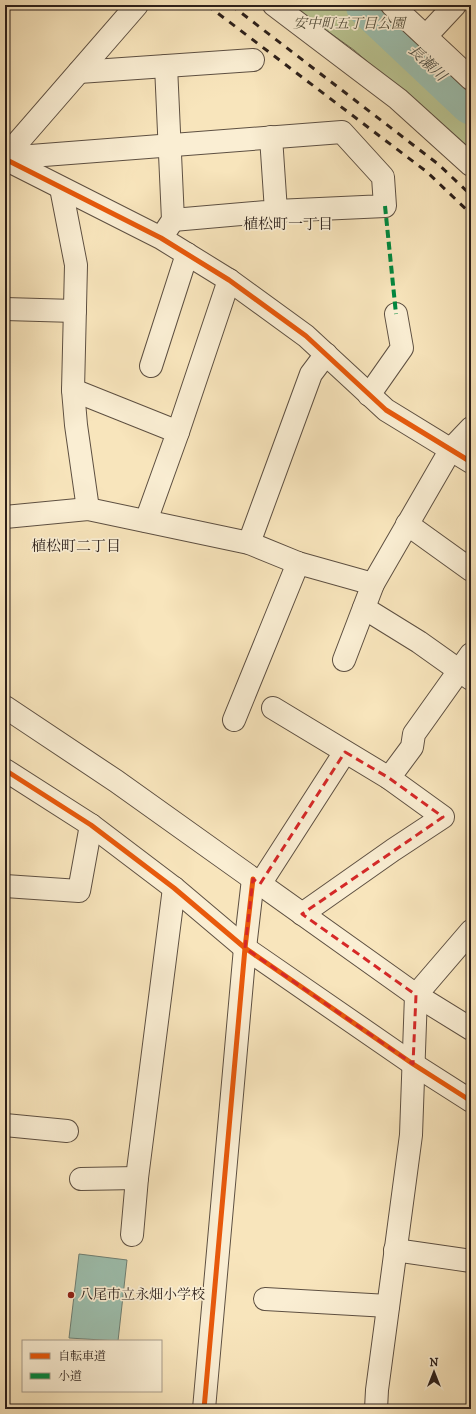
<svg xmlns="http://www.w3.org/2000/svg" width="476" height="1414" font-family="'IM FELL DW Pica','Noto Serif JP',serif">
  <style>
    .green { fill: #bac593; stroke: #727256 }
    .water { fill: #9dbfae; stroke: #6f7f73 }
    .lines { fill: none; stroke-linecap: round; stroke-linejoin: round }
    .river { stroke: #9dbfae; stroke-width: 41 }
    .minor-casing { stroke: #5e5042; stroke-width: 24 }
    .minor { stroke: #faeed3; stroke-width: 22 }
    .rail { stroke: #2b1f1a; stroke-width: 3; stroke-dasharray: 7 7; stroke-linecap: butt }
    .quiet { stroke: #00873e; stroke-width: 4; stroke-dasharray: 8 4; stroke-linecap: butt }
    .cycleway-casing { stroke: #faeed3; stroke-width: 8 }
    .cycleway { stroke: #e8590c; stroke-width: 5 }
    .marked { fill: none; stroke: #d62828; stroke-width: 3; stroke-dasharray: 8 5; stroke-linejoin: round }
    .poi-dot { fill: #8f2418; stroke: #faeed3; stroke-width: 1.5 }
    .labels { text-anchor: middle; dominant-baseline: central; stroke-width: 3.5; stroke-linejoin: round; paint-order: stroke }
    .park-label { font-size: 14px; font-style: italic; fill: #56513e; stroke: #faeed3 }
    .poi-label { font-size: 14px; fill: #2b1f1a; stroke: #faeed3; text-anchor: start }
    .water-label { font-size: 15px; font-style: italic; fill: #4d4f46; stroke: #faeed3 }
    .neighbourhood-label { font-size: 15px; fill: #2b1f1a; stroke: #faeed3 }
  </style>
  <rect width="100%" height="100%" fill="#f8e5bc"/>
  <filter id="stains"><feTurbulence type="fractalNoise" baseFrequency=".005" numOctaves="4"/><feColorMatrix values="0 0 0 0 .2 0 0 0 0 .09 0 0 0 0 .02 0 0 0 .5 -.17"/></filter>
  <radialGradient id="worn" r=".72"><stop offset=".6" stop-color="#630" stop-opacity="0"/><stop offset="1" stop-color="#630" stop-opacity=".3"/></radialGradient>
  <path class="green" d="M 291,5 L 355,5 L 471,114 L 471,152 L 354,50 Z"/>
  <path class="water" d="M 79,1254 L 127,1260 L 118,1341 L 69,1338 Z"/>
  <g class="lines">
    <path class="river" d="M 366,5 L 471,104"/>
    <defs>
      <g id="minor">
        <path d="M 274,5 L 398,99 L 471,165"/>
        <path d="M 392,5 L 471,79"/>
        <path d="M 426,36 L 455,5"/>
        <path d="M 79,72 L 253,60"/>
        <path d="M 5,157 L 137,5"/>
        <path d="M 5,158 L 342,132 L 383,177 L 385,206 L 276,211"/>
        <path d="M 5,159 L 161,238 L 229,280 L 306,336 L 386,410 L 471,462"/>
        <path d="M 61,188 L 76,265 L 73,390 L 76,425 L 88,509"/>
        <path d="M 173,220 L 276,211 L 271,137"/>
        <path d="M 165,232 L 173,220 L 166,66"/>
        <path d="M 5,309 L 75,311"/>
        <path d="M 151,366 L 187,254"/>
        <path d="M 73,390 L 178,432 L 146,521"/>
        <path d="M 369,395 L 402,348 L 396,314"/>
        <path d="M 178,432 L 229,280"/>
        <path d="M 5,517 L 88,509 L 249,543 L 298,563 L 373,584"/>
        <path d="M 407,524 L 471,570"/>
        <path d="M 249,543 L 311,374 L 326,354"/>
        <path d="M 364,608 L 419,642 L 471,679"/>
        <path d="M 344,660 L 373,584 L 451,449 L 471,428"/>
        <path d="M 5,707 L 116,781 L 416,995 L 471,1029"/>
        <path d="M 273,708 L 389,778 L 443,817 L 393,850 L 302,914"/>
        <path d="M 234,720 L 298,563"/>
        <path d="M 5,770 L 91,825 L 174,888 L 245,948 L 413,1064 L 471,1101"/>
        <path d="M 389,778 L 412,747 L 414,734 L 471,654"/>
        <path d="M 260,884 L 345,752"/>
        <path d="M 5,886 L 79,891 L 91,825"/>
        <path d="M 5,1125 L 67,1131"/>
        <path d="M 81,1179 L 137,1178"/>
        <path d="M 132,1235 L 137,1178 L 174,888"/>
        <path d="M 395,1250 L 471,1261"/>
        <path d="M 265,1299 L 388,1306"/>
        <path d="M 204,1409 L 245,948 L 253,879"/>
        <path d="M 376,1409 L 377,1390 L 411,1135 L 416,995 L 471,931"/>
      </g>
    </defs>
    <use href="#minor" class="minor-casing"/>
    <use href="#minor" class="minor"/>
    <g class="rail">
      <path d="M 207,5 L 427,172 L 471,214"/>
      <path d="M 231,5 L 438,164 L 471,195"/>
    </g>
    <path class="quiet" d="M 385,206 L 396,314"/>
    <defs>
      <g id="cycleway">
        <path d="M 5,159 L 161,238 L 229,280 L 306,336 L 386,410 L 471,462"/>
        <path d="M 5,770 L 91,825 L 174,888 L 245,948 L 413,1064 L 471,1101"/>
        <path d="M 204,1409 L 245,948 L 253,879"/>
      </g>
    </defs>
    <use href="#cycleway" class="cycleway-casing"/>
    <use href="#cycleway" class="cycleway"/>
  </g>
  <path class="marked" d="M 345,752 L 389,778 L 443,817 L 302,914 L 416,995 L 413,1064 L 245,948 L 253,879 L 260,884 Z"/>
  <circle class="poi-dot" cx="71" cy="1295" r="4"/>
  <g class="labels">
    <g class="park-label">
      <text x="349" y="24">安中町五丁目公園</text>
    </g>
    <g class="poi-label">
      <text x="79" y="1295">八尾市立永畑小学校</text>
    </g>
    <g class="water-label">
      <text transform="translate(427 63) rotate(43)">長瀬川</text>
    </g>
    <g class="neighbourhood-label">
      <text x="288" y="224">植松町一丁目</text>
      <text x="76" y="546">植松町二丁目</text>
    </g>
  </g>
  <rect width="476" height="1414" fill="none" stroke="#f8e5bc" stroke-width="20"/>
  <rect x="6" y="6" width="464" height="1402" fill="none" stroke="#2b1f1a" stroke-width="2"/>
  <rect x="10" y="10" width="456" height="1394" fill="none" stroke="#2b1f1a"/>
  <rect x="22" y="1340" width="140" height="52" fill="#faeed3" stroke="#a79b89"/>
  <rect x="30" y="1353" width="20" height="6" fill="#e8590c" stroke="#a79b89"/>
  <text x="58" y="1360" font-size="12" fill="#2b1f1a">自転車道</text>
  <rect x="30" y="1373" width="20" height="6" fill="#00873e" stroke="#a79b89"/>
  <text x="58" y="1380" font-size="12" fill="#2b1f1a">小道</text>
  <g transform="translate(434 1372)" stroke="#faeed3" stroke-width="3" paint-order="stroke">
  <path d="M0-3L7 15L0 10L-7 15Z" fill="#2b1f1a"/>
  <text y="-6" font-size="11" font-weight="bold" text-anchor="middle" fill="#2b1f1a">N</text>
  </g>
  <rect width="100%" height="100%" filter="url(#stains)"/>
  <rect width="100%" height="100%" fill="url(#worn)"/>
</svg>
